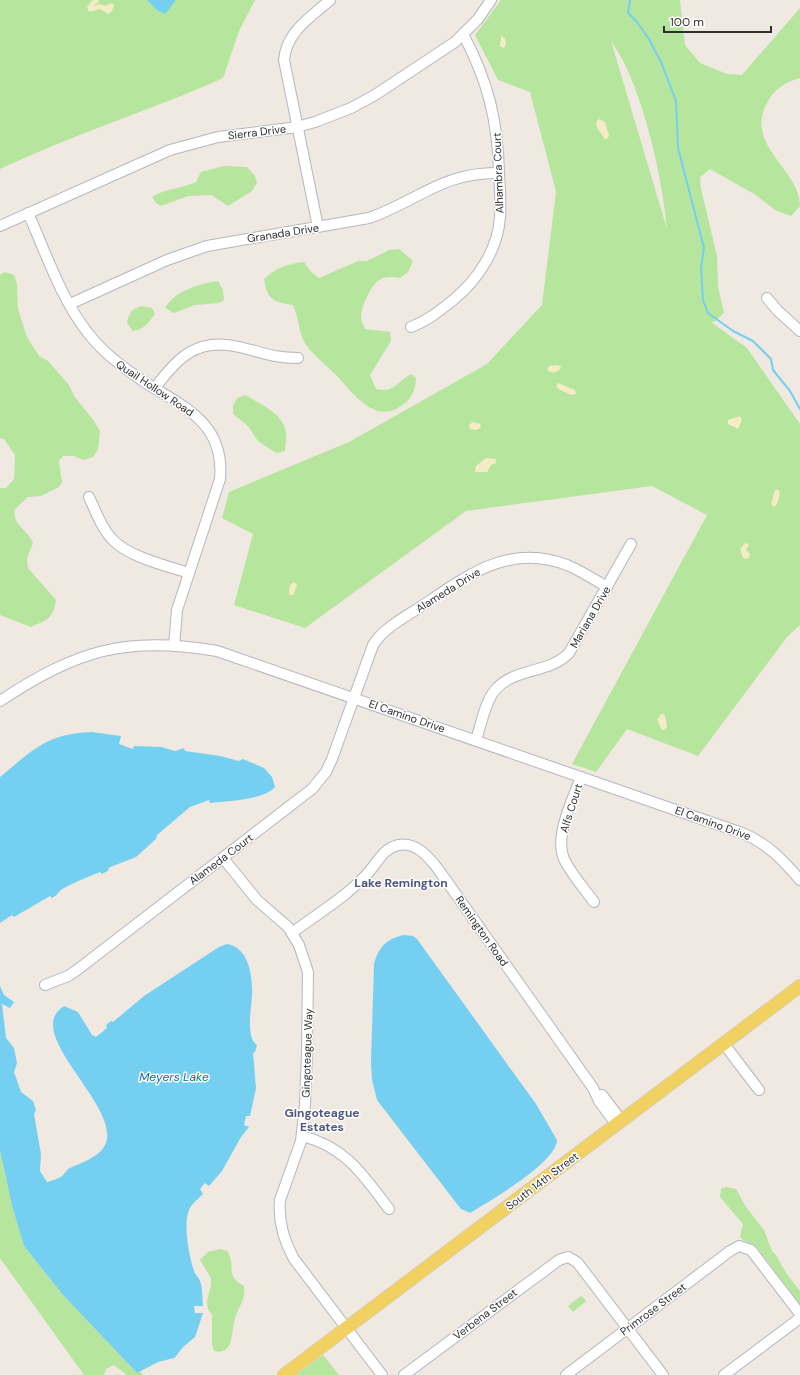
<svg xmlns="http://www.w3.org/2000/svg" width="800" height="1375" font-family="'DM Sans',sans-serif">
  <style>
    .green { fill: #b6e59e; fill-rule: evenodd }
    .sand { fill: #f3ecc5 }
    .water { fill: #75cff0 }
    .lines { fill: none; stroke-linecap: round; stroke-linejoin: round }
    .stream { stroke: #75cff0; stroke-width: 2 }
    .minor-casing { stroke: #b4b7c1; stroke-width: 12 }
    .major-casing { stroke: #c9c9c9; stroke-width: 14 }
    .minor { stroke: #fff; stroke-width: 10 }
    .major { stroke: #f2d163; stroke-width: 13 }
    .labels { text-anchor: middle; dominant-baseline: central; stroke-width: 3; stroke-linejoin: round; paint-order: stroke }
    .street-label { font-size: 11px; fill: #2e2e2e; stroke: #fff }
    .neighbourhood-label { font-size: 12px; font-weight: bold; fill: #4d5680; stroke: #fff }
    .water-label { font-size: 12px; font-style: italic; fill: #0d6fa3; stroke: #fff }
  </style>
  <rect width="100%" height="100%" fill="#efe9e1"/>
  <g class="green">
    <path d="M 0,0 L 255,0 L 239,31 L 223,78 C 150,111 73,134 0,169 Z"/>
    <path d="M 501,0 L 680,0 L 685,45 L 700,63 L 727,74 L 742,75 L 800,8 L 800,78 C 785,82 774,89 767,103 C 744,146 800,169 800,206 L 791,216 L 775,210 L 756,195 L 710,169 L 700,177 L 701,189 L 717,256 L 718,287 L 724,313 L 714,322 L 711,322 L 747,348 L 800,424 L 800,625 L 787,637 L 698,756 L 627,729 L 596,772 L 572,764 L 707,515 L 652,486 L 466,511 L 305,628 L 234,605 L 253,534 L 222,518 L 229,492 L 349,442 L 487,364 L 542,305 L 556,192 L 530,92 L 498,80 L 475,35 ZM 611,41 C 641,81 663,179 667,229 Z"/>
    <path d="M 224,166 L 247,167 L 255,176 L 257,183 L 252,191 L 228,206 L 211,195 L 188,196 L 161,206 L 156,203 L 152,197 C 167,188 180,189 196,182 L 201,172 Z"/>
    <path d="M 399,249 L 413,261 L 408,272 L 400,278 C 393,277 385,276 379,280 C 370,286 361,308 361,317 C 361,321 364,326 365,329 L 390,332 L 391,341 L 370,375 L 376,389 C 395,393 396,382 411,374 L 416,378 C 415,391 412,399 401,406 C 375,425 353,393 337,376 C 328,367 318,359 310,350 C 298,336 300,322 293,305 C 274,302 267,300 264,279 C 276,268 287,264 304,262 L 312,273 L 319,278 L 358,261 L 367,261 L 389,250 Z"/>
    <path d="M 5,272 L 14,275 L 17,284 L 18,309 L 27,337 L 39,356 L 48,361 L 69,385 L 74,396 L 94,421 L 100,431 L 98,450 L 93,457 L 83,460 L 74,456 L 63,456 L 59,461 L 62,482 L 59,487 L 41,496 L 28,497 L 15,509 C 11,524 29,531 33,543 L 27,558 L 28,568 L 56,600 C 53,619 47,620 31,627 L 0,615 L 0,488 L 6,488 L 14,479 L 15,455 L 4,439 L 0,438 L 0,275 Z"/>
    <path d="M 218,281 L 223,290 L 224,300 L 219,303 L 195,305 L 174,313 L 165,308 C 176,290 199,284 218,281 Z"/>
    <path d="M 142,306 L 152,308 L 155,314 C 149,322 144,330 133,331 L 127,323 C 129,312 132,309 142,306 Z"/>
    <path d="M 246,395 C 260,405 282,412 286,432 C 287,438 285,445 285,451 L 276,453 L 258,441 L 247,425 L 233,414 L 233,406 L 237,398 Z"/>
    <path d="M 0,1150 L 12,1206 L 24,1246 L 63,1295 L 137,1373 L 140,1371 L 143,1375 L 127,1375 L 114,1365 L 106,1369 L 104,1375 L 84,1375 L 0,1258 Z"/>
    <path d="M 726,1187 L 736,1189 L 746,1207 L 764,1230 L 772,1251 L 776,1255 L 786,1273 L 800,1291 L 800,1305 L 757,1247 C 751,1242 743,1242 740,1237 L 743,1224 L 720,1197 L 721,1189 Z"/>
    <path d="M 220,1249 L 227,1251 C 237,1266 224,1276 244,1286 C 246,1299 239,1306 235,1318 C 231,1330 235,1356 214,1351 L 212,1344 L 212,1315 L 208,1309 L 207,1301 L 211,1285 L 211,1278 L 200,1260 L 208,1252 Z"/>
    <path d="M 581,1296 L 586,1300 L 585,1302 L 573,1312 L 568,1306 Z"/>
    <path d="M 323,1355 L 339,1375 L 296,1375 Z"/>
  </g>
  <g class="sand">
    <path d="M 93,0 L 99,0 L 98,3 L 94,5 L 95,6 L 100,4 L 105,6 L 112,3 L 114,5 L 112,11 L 108,14 L 100,9 L 89,12 L 87,7 Z"/>
    <path d="M 501,35 L 505,39 L 506,45 L 504,48 L 500,46 Z"/>
    <path d="M 599,119 L 605,122 L 609,136 L 607,139 L 605,139 L 597,128 L 596,122 Z"/>
    <path d="M 558,365 L 561,367 C 559,373 551,374 547,370 L 549,366 Z"/>
    <path d="M 558,383 L 575,390 L 576,394 L 571,395 L 558,389 L 556,386 Z"/>
    <path d="M 740,416 L 742,420 L 738,429 L 728,424 L 728,420 Z"/>
    <path d="M 473,422 L 480,424 L 481,428 L 476,430 L 470,429 L 469,425 Z"/>
    <path d="M 486,458 L 496,459 L 496,463 L 491,465 L 487,472 L 475,472 L 476,466 Z"/>
    <path d="M 775,490 L 779,490 C 781,495 778,504 774,507 L 771,504 Z"/>
    <path d="M 745,543 L 749,545 L 746,550 L 750,554 L 749,558 L 746,559 L 743,558 L 740,549 Z"/>
    <path d="M 294,582 L 297,585 L 294,594 L 291,596 L 289,594 L 290,585 Z"/>
    <path d="M 662,713 L 665,716 L 667,727 L 664,730 L 661,729 L 657,719 Z"/>
  </g>
  <g class="water">
    <path d="M 147,0 L 176,0 L 165,14 L 157,10 Z"/>
    <path d="M 91,732 L 121,736 L 119,744 L 133,749 L 134,746 L 161,747 L 175,751 L 184,748 L 185,751 L 220,756 L 239,761 L 243,759 L 264,768 L 272,777 L 275,787 C 264,800 227,801 210,803 L 209,800 L 190,807 L 157,835 L 156,839 L 136,857 L 108,868 L 109,870 L 102,874 L 100,872 C 92,875 68,885 61,890 C 58,893 56,896 52,898 L 50,896 L 14,917 L 12,915 L 0,923 L 0,777 C 33,750 46,734 91,732 Z"/>
    <path d="M 404,935 L 413,936 L 417,939 L 536,1104 L 557,1140 C 557,1162 490,1201 470,1213 L 461,1209 L 457,1204 L 377,1100 L 372,1080 L 371,1063 L 374,964 C 379,947 386,939 404,935 Z"/>
    <path d="M 227,944 C 247,947 252,972 252,989 C 253,1003 244,1036 257,1045 L 255,1052 L 253,1053 L 256,1088 L 250,1116 L 246,1116 L 244,1125 L 249,1127 L 241,1137 L 222,1171 L 209,1186 L 205,1183 L 200,1189 L 203,1194 C 198,1199 192,1203 189,1210 C 183,1224 189,1257 194,1271 C 195,1275 199,1277 200,1281 C 203,1289 202,1298 203,1306 L 194,1306 L 195,1313 L 203,1313 L 195,1337 L 183,1347 L 177,1355 L 174,1358 L 158,1362 L 137,1373 L 63,1295 L 24,1246 L 12,1206 L 0,1150 L 0,986 L 4,995 L 14,1002 L 10,1008 L 2,1004 L 6,1038 L 14,1048 L 17,1063 L 14,1072 L 21,1092 L 33,1101 L 36,1110 L 34,1114 L 41,1154 L 40,1171 L 47,1182 C 51,1181 57,1179 61,1177 C 65,1174 66,1170 70,1168 C 81,1163 99,1157 105,1145 C 124,1108 20,1033 64,1006 L 78,1012 L 92,1035 L 96,1037 L 107,1028 L 106,1025 L 111,1021 L 113,1022 L 144,996 L 219,947 Z"/>
  </g>
  <g class="lines">
    <path class="stream" d="M 630,0 L 628,13 L 637,22 L 649,39 L 661,62 L 676,101 L 678,148 L 704,248 L 701,267 L 703,300 L 708,313 L 733,331 L 753,341 L 771,359 L 773,370 L 790,391 L 800,409"/>
    <defs>
      <g id="minor">
        <path d="M 28,213 C 46,253 61,299 88,333 C 103,353 123,367 143,381 C 183,407 225,422 220,479 L 177,610 L 174,646"/>
        <path d="M 0,226 L 170,150 L 218,137 L 297,127 L 315,122 L 351,108 L 375,95 L 455,42 L 478,19 L 491,0"/>
        <path d="M 318,227 L 284,60 C 286,32 311,17 330,0"/>
        <path d="M 767,298 L 777,310 L 800,331"/>
        <path d="M 70,304 L 167,260 L 207,246 L 369,218 C 418,201 442,172 499,173"/>
        <path d="M 411,327 C 427,321 438,312 452,301 C 477,281 498,250 500,217 C 501,202 500,188 499,174 C 498,121 488,81 463,34"/>
        <path d="M 155,388 C 177,358 197,337 239,347 C 262,352 272,358 298,358"/>
        <path d="M 89,497 C 96,512 102,529 113,540 C 129,557 167,566 189,573"/>
        <path d="M 0,701 C 76,651 125,635 217,651 L 742,833 C 767,843 783,860 800,880"/>
        <path d="M 476,740 C 481,725 485,702 495,690 C 515,667 549,674 569,653 L 631,544"/>
        <path d="M 581,777 C 573,799 554,836 564,859 C 571,874 584,888 594,902"/>
        <path d="M 223,858 L 257,900 L 288,927 L 299,945 L 308,972 L 307,1053 L 305,1105 L 301,1141 L 280,1200 C 278,1221 284,1241 294,1259 L 382,1375"/>
        <path d="M 292,933 C 317,914 346,897 367,874 C 377,864 382,849 398,845 C 416,842 428,856 438,869 L 593,1088 L 599,1101 L 616,1124"/>
        <path d="M 45,985 L 68,976 L 77,970 L 312,789 L 326,772 L 332,759 L 373,645 C 384,627 407,616 425,604 C 469,574 511,543 567,565 C 581,571 594,579 607,587"/>
        <path d="M 724,1044 L 759,1090"/>
        <path d="M 602,1095 L 621,1120"/>
        <path d="M 302,1136 C 346,1147 363,1175 389,1209"/>
        <path d="M 404,1375 L 559,1260 L 568,1257 L 577,1262 L 663,1375"/>
        <path d="M 566,1375 L 730,1251 L 739,1246 L 751,1250 L 800,1314"/>
        <path d="M 724,1375 L 800,1318"/>
      </g>
      <path id="major" d="M 284,1375 L 800,986"/>
    </defs>
    <use href="#minor" class="minor-casing"/>
    <use href="#major" class="major-casing"/>
    <use href="#minor" class="minor"/>
    <use href="#major" class="major"/>
  </g>
  <g class="labels">
    <g class="street-label">
      <text transform="translate(257 132) rotate(-7)">Sierra Drive</text>
      <text transform="translate(498 173) rotate(-92)">Alhambra Court</text>
      <text transform="translate(283 233) rotate(-9)">Granada Drive</text>
      <text transform="translate(155 388) rotate(34)">Quail Hollow Road</text>
      <text transform="translate(448 590) rotate(-32)">Alameda Drive</text>
      <text transform="translate(590 617) rotate(-60)">Mariana Drive</text>
      <text transform="translate(407 716) rotate(19)">El Camino Drive</text>
      <text transform="translate(571 808) rotate(-72)">Alfs Court</text>
      <text transform="translate(713 823) rotate(20)">El Camino Drive</text>
      <text transform="translate(221 859) rotate(-37)">Alameda Court</text>
      <text transform="translate(482 931) rotate(55)">Remington Road</text>
      <text transform="translate(307 1053) rotate(-88)">Gingoteague Way</text>
      <text transform="translate(542 1181) rotate(-37)">South 14th Street</text>
      <text transform="translate(653 1309) rotate(-37)">Primrose Street</text>
      <text transform="translate(485 1314) rotate(-37)">Verbena Street</text>
    </g>
    <g class="neighbourhood-label">
      <text x="401" y="883">Lake Remington</text>
      <text x="322" y="1113">Gingoteague<tspan x="322" dy="14">Estates</tspan></text>
    </g>
    <g class="water-label">
      <text x="174" y="1077">Meyers Lake</text>
    </g>
  </g>
  <path d="M664 26v6h107v-6" fill="none" stroke="#2e2e2e" stroke-width="2"/>
  <text x="670" y="26" font-size="12" fill="#2e2e2e" stroke="#ffffff" stroke-width="3" paint-order="stroke">100 m</text>
</svg>
